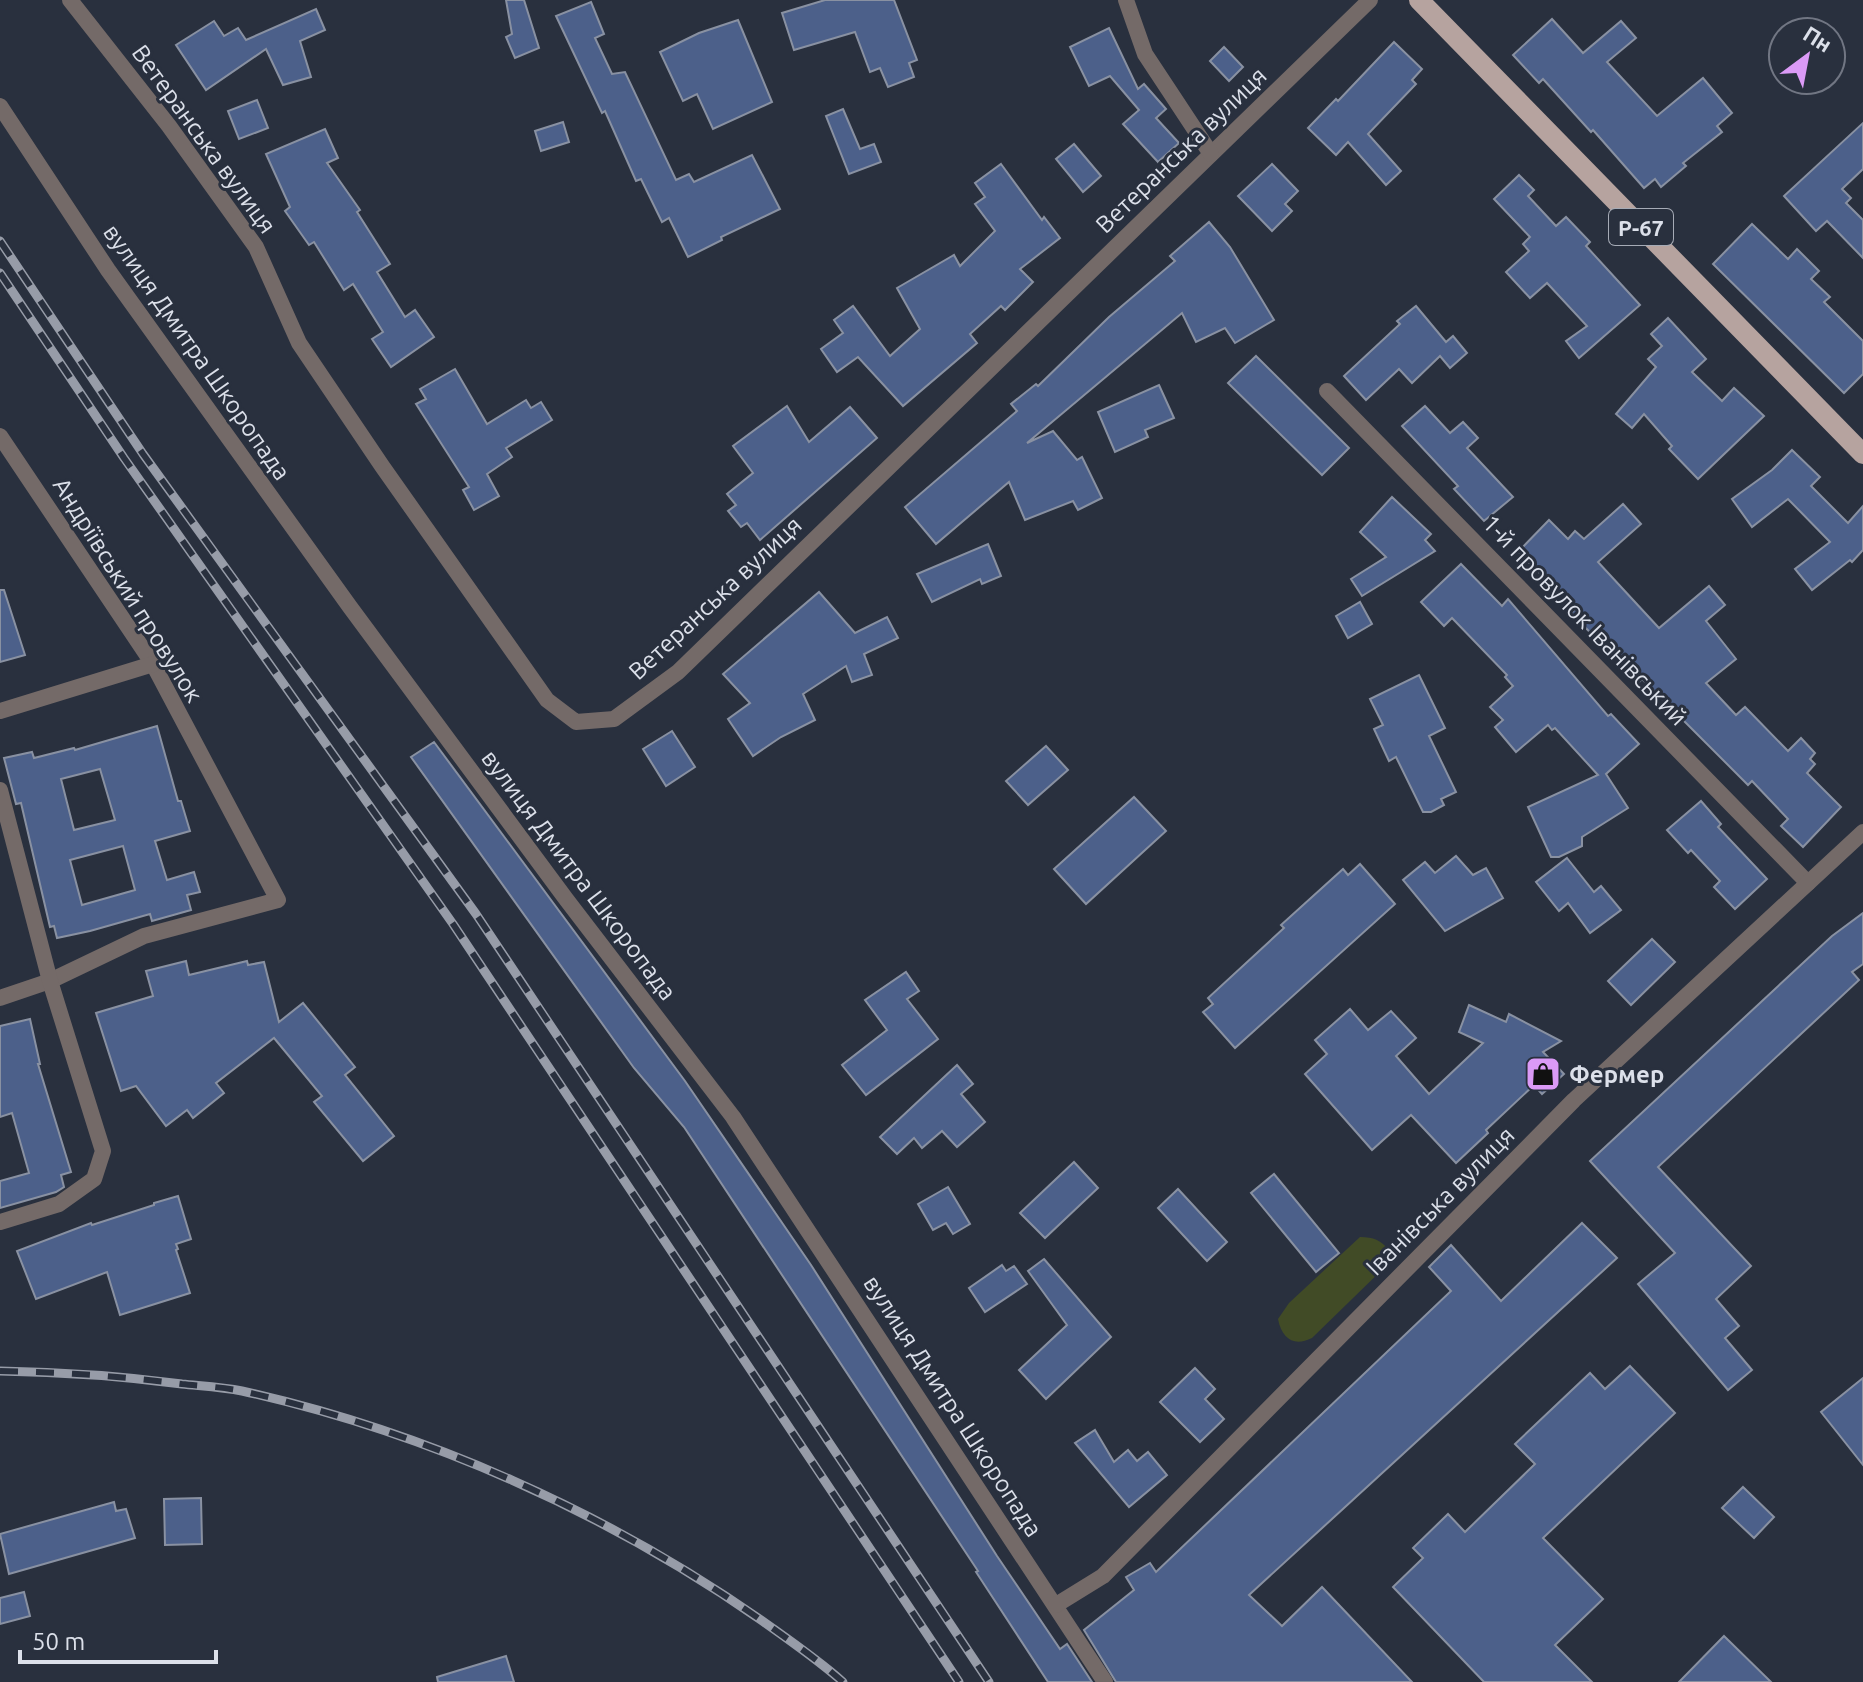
<svg xmlns="http://www.w3.org/2000/svg" width="1863" height="1682" font-family="Ubuntu,sans-serif">
  <style>
    .grass { fill: #414b26 }
    .building { fill: #4c608a; stroke: #8991a2; stroke-width: 2; fill-rule: evenodd }
    .lines { fill: none; stroke-linecap: round; stroke-linejoin: round }
    .street { stroke: #746a68; stroke-width: 16 }
    .primary { stroke: #b6a39f; stroke-width: 20 }
    .rail-casing { stroke: #979ca8; stroke-width: 9 }
    .rail { stroke: #29303e; stroke-width: 6; stroke-dasharray: 18; stroke-linecap: butt }
    .labels { text-anchor: middle; dominant-baseline: central; stroke-width: 6; stroke-linejoin: round; paint-order: stroke }
    .shield { fill: #29303e; stroke: #a6abb6; stroke-width: 2 }
    .shield-label { font-size: 22px; font-weight: bold; fill: #dce0ea }
    .street-label { font-size: 24px; fill: #dce0ea; stroke: #29303e }
    .poi-label { font-size: 24px; font-weight: bold; fill: #dce0ea; stroke: #29303e; text-anchor: start }
  </style>
  <rect width="100%" height="100%" fill="#29303e"/>
  <path class="grass" d="M 1360,1237 C 1374,1237 1380,1240 1389,1250 L 1388,1264 L 1312,1338 C 1294,1347 1282,1339 1278,1319 L 1289,1303 Z"/>
  <g class="building">
    <path d="M 506,0 L 524,0 L 539,48 L 515,58 L 506,37 L 512,34 Z"/>
    <path d="M 825,0 L 894,0 L 917,60 L 909,63 L 914,77 L 888,87 L 880,68 L 870,72 L 855,32 L 794,50 L 782,13 Z"/>
    <path d="M 591,2 L 604,34 L 595,38 L 612,74 L 625,72 L 676,180 L 689,174 L 694,182 L 752,155 L 780,209 L 721,237 L 722,240 L 688,257 L 669,218 L 662,222 L 641,179 L 636,181 L 605,111 L 602,113 L 556,16 Z"/>
    <path d="M 316,9 L 325,30 L 300,41 L 311,77 L 283,85 L 266,49 L 206,90 L 176,45 L 214,21 L 224,36 L 238,28 L 246,40 Z"/>
    <path d="M 1552,19 L 1583,53 L 1621,21 L 1636,38 L 1607,62 L 1657,116 L 1703,78 L 1732,113 L 1717,126 L 1722,132 L 1683,163 L 1686,166 L 1661,187 L 1655,179 L 1644,188 L 1593,130 L 1591,132 L 1543,79 L 1539,83 L 1513,55 Z"/>
    <path d="M 738,20 L 772,102 L 713,129 L 697,94 L 683,101 L 660,52 L 699,33 Z"/>
    <path d="M 1109,28 L 1138,89 L 1144,84 L 1166,109 L 1156,118 L 1179,143 L 1158,162 L 1123,124 L 1139,110 L 1110,76 L 1089,86 L 1070,47 Z"/>
    <path d="M 1394,42 L 1422,69 L 1412,80 L 1416,84 L 1368,134 L 1401,171 L 1386,185 L 1348,142 L 1336,155 L 1308,128 L 1336,99 L 1338,101 Z"/>
    <path d="M 1224,47 L 1243,67 L 1229,81 L 1210,61 Z"/>
    <path d="M 257,100 L 268,128 L 239,139 L 228,111 Z"/>
    <path d="M 843,109 L 860,149 L 874,144 L 881,162 L 849,174 L 826,116 Z"/>
    <path d="M 563,122 L 569,142 L 541,151 L 535,131 Z"/>
    <path d="M 1863,123 L 1863,169 L 1842,189 L 1851,198 L 1846,203 L 1863,220 L 1863,258 L 1827,221 L 1816,231 L 1784,196 Z"/>
    <path d="M 325,129 L 338,158 L 327,163 L 360,210 L 357,212 L 390,264 L 377,272 L 405,317 L 415,310 L 434,337 L 391,367 L 372,339 L 383,332 L 353,284 L 344,290 L 314,242 L 309,245 L 285,211 L 290,207 L 266,154 Z"/>
    <path d="M 1074,144 L 1101,176 L 1083,192 L 1056,159 Z"/>
    <path d="M 1001,164 L 1042,220 L 1044,217 L 1060,238 L 1020,269 L 1033,282 L 1005,310 L 1001,306 L 970,334 L 977,343 L 903,406 L 858,357 L 837,372 L 821,349 L 843,333 L 834,320 L 853,306 L 890,356 L 920,329 L 897,288 L 954,255 L 960,266 L 995,231 L 975,204 L 985,197 L 975,183 Z"/>
    <path d="M 1272,164 L 1298,191 L 1285,204 L 1292,211 L 1272,231 L 1238,196 Z"/>
    <path d="M 1519,175 L 1534,190 L 1528,196 L 1556,226 L 1566,217 L 1590,242 L 1586,246 L 1640,305 L 1579,358 L 1566,341 L 1587,326 L 1547,283 L 1530,298 L 1506,272 L 1529,251 L 1523,244 L 1530,237 L 1494,199 Z"/>
    <path d="M 1209,222 L 1230,247 L 1274,320 L 1235,343 L 1225,328 L 1196,342 L 1182,313 L 1027,443 L 1053,431 L 1077,460 L 1082,457 L 1102,498 L 1078,510 L 1073,501 L 1025,520 L 1009,482 L 936,544 L 905,507 L 1017,411 L 1011,404 L 1036,384 L 1038,386 L 1109,317 L 1175,261 L 1170,256 Z"/>
    <path d="M 1752,224 L 1788,259 L 1797,249 L 1819,271 L 1811,279 L 1830,297 L 1824,302 L 1863,341 L 1863,374 L 1844,393 L 1713,264 Z"/>
    <path d="M 1416,306 L 1446,342 L 1453,336 L 1467,353 L 1450,368 L 1440,356 L 1412,383 L 1399,369 L 1366,400 L 1344,376 L 1400,324 L 1397,321 Z"/>
    <path d="M 1668,318 L 1706,359 L 1692,372 L 1722,401 L 1734,388 L 1764,416 L 1698,479 L 1669,449 L 1672,446 L 1644,414 L 1632,428 L 1616,414 L 1656,367 L 1648,359 L 1662,346 L 1651,334 Z"/>
    <path d="M 1256,356 L 1349,448 L 1322,475 L 1228,383 Z"/>
    <path d="M 455,369 L 487,424 L 526,400 L 531,408 L 541,402 L 552,420 L 506,448 L 512,457 L 487,474 L 499,496 L 474,510 L 463,490 L 469,487 L 416,404 L 426,399 L 420,389 Z"/>
    <path d="M 1159,385 L 1174,418 L 1145,430 L 1148,437 L 1115,452 L 1098,412 Z"/>
    <path d="M 787,406 L 809,442 L 850,407 L 877,438 L 760,540 L 747,523 L 741,527 L 728,511 L 736,505 L 727,494 L 753,473 L 733,446 Z"/>
    <path d="M 1425,406 L 1450,433 L 1463,422 L 1478,438 L 1467,448 L 1513,497 L 1484,521 L 1454,489 L 1458,486 L 1402,426 Z"/>
    <path d="M 1792,450 L 1820,477 L 1811,486 L 1848,523 L 1863,506 L 1863,550 L 1852,562 L 1850,560 L 1812,590 L 1795,569 L 1830,542 L 1788,499 L 1752,527 L 1732,499 L 1772,470 Z"/>
    <path d="M 1392,497 L 1431,534 L 1425,540 L 1435,551 L 1362,596 L 1351,579 L 1386,557 L 1360,532 Z"/>
    <path d="M 1623,504 L 1641,524 L 1598,562 L 1659,628 L 1709,586 L 1725,605 L 1706,621 L 1736,659 L 1706,683 L 1736,715 L 1745,707 L 1788,751 L 1801,738 L 1815,753 L 1810,759 L 1815,764 L 1807,773 L 1841,807 L 1803,847 L 1781,826 L 1788,819 L 1752,781 L 1748,785 L 1642,679 L 1639,682 L 1571,613 L 1576,608 L 1518,552 L 1549,520 L 1568,539 L 1575,531 L 1584,539 Z"/>
    <path d="M 988,544 L 1001,576 L 982,584 L 980,579 L 932,602 L 917,574 Z"/>
    <path d="M 1461,564 L 1502,606 L 1508,599 L 1608,716 L 1611,714 L 1639,744 L 1606,774 L 1628,808 L 1582,837 L 1582,846 L 1559,857 L 1551,857 L 1528,807 L 1598,775 L 1555,728 L 1552,730 L 1548,725 L 1516,752 L 1495,727 L 1503,720 L 1490,707 L 1513,686 L 1505,677 L 1507,675 L 1452,618 L 1444,626 L 1421,602 Z"/>
    <path d="M 0,590 L 4,590 L 25,655 L 0,662 Z"/>
    <path d="M 819,592 L 855,633 L 887,617 L 898,638 L 864,654 L 872,675 L 852,682 L 846,666 L 803,694 L 815,720 L 781,737 L 753,756 L 728,719 L 750,703 L 723,674 Z"/>
    <path d="M 1360,602 L 1372,624 L 1348,638 L 1336,616 Z"/>
    <path d="M 1419,675 L 1445,728 L 1429,736 L 1456,792 L 1441,799 L 1444,805 L 1431,812 L 1423,812 L 1396,757 L 1389,761 L 1374,729 L 1383,725 L 1370,699 Z"/>
    <path d="M 157,726 L 178,801 L 181,801 L 190,831 L 155,841 L 167,880 L 194,872 L 200,892 L 187,895 L 191,910 L 152,921 L 150,914 L 90,931 L 57,938 L 54,926 L 50,927 L 21,803 L 16,804 L 4,758 L 32,752 L 34,758 L 74,748 L 75,750 ZM 100,769 L 115,820 L 74,830 L 61,779 ZM 123,846 L 135,890 L 82,905 L 70,860 Z"/>
    <path d="M 672,731 L 695,767 L 666,786 L 643,749 Z"/>
    <path d="M 434,742 L 685,1081 L 811,1265 L 997,1556 L 1060,1649 L 1067,1644 L 1092,1682 L 1048,1682 L 976,1572 L 978,1571 L 684,1127 L 634,1068 L 411,757 Z"/>
    <path d="M 1046,746 L 1068,770 L 1028,805 L 1006,781 Z"/>
    <path d="M 1134,797 L 1166,831 L 1086,904 L 1054,869 Z"/>
    <path d="M 1701,801 L 1721,824 L 1718,827 L 1767,879 L 1735,909 L 1714,887 L 1720,881 L 1691,850 L 1688,853 L 1667,830 Z"/>
    <path d="M 1456,856 L 1473,875 L 1486,868 L 1503,898 L 1445,931 L 1403,880 L 1425,862 L 1435,873 Z"/>
    <path d="M 1567,858 L 1594,892 L 1601,886 L 1621,910 L 1590,933 L 1568,903 L 1559,911 L 1536,882 Z"/>
    <path d="M 1360,864 L 1395,904 L 1235,1048 L 1203,1012 L 1213,1004 L 1208,998 L 1284,928 L 1281,925 L 1343,869 L 1348,875 Z"/>
    <path d="M 1863,913 L 1863,964 L 1852,972 L 1859,980 L 1658,1167 L 1751,1266 L 1716,1299 L 1739,1326 L 1725,1338 L 1752,1370 L 1728,1390 L 1638,1284 L 1675,1253 L 1590,1161 L 1832,936 Z"/>
    <path d="M 1652,939 L 1675,962 L 1631,1005 L 1608,981 Z"/>
    <path d="M 186,961 L 189,975 L 247,961 L 248,965 L 264,962 L 279,1022 L 303,1003 L 355,1067 L 345,1075 L 394,1136 L 363,1161 L 314,1102 L 322,1096 L 274,1038 L 216,1083 L 224,1093 L 193,1118 L 187,1110 L 166,1126 L 136,1086 L 121,1091 L 96,1013 L 153,996 L 146,971 Z"/>
    <path d="M 906,972 L 919,991 L 907,999 L 938,1039 L 866,1095 L 842,1065 L 887,1030 L 865,1000 Z"/>
    <path d="M 1469,1005 L 1506,1022 L 1509,1014 L 1561,1041 L 1543,1052 L 1564,1074 L 1542,1094 L 1534,1085 L 1486,1130 L 1488,1133 L 1456,1163 L 1411,1115 L 1372,1150 L 1305,1074 L 1327,1054 L 1315,1040 L 1350,1009 L 1368,1030 L 1391,1011 L 1416,1038 L 1396,1056 L 1429,1094 L 1483,1043 L 1459,1032 Z"/>
    <path d="M 30,1019 L 40,1064 L 38,1064 L 71,1172 L 61,1175 L 64,1187 L 56,1192 L 0,1208 L 0,1181 L 29,1173 L 12,1113 L 0,1117 L 0,1026 Z"/>
    <path d="M 957,1065 L 973,1084 L 961,1094 L 985,1122 L 957,1147 L 942,1131 L 922,1148 L 914,1138 L 897,1154 L 880,1137 Z"/>
    <path d="M 1074,1162 L 1098,1188 L 1045,1238 L 1020,1213 Z"/>
    <path d="M 1274,1174 L 1339,1253 L 1316,1272 L 1251,1193 Z"/>
    <path d="M 948,1187 L 970,1224 L 953,1234 L 946,1223 L 933,1230 L 918,1204 Z"/>
    <path d="M 1178,1189 L 1227,1242 L 1207,1261 L 1158,1208 Z"/>
    <path d="M 178,1196 L 191,1239 L 176,1244 L 178,1249 L 176,1250 L 190,1293 L 120,1315 L 107,1272 L 36,1299 L 17,1251 L 91,1223 L 92,1225 L 154,1205 L 154,1203 Z"/>
    <path d="M 1582,1223 L 1617,1258 L 1249,1595 L 1282,1626 L 1322,1587 L 1412,1682 L 1116,1682 L 1084,1630 L 1134,1590 L 1126,1577 L 1150,1563 L 1156,1572 L 1451,1291 L 1429,1267 L 1451,1245 L 1501,1301 Z"/>
    <path d="M 1044,1259 L 1111,1337 L 1046,1399 L 1019,1370 L 1067,1325 L 1028,1271 Z"/>
    <path d="M 1002,1265 L 1006,1271 L 1014,1266 L 1027,1284 L 985,1312 L 969,1288 Z"/>
    <path d="M 1630,1366 L 1675,1413 L 1543,1538 L 1603,1599 L 1555,1645 L 1592,1682 L 1484,1682 L 1393,1587 L 1423,1558 L 1413,1548 L 1448,1514 L 1465,1532 L 1535,1464 L 1515,1444 L 1590,1373 L 1605,1389 Z"/>
    <path d="M 1195,1368 L 1215,1389 L 1205,1399 L 1224,1419 L 1200,1442 L 1160,1402 Z"/>
    <path d="M 1863,1378 L 1863,1465 L 1821,1412 Z"/>
    <path d="M 1095,1430 L 1114,1462 L 1128,1450 L 1137,1461 L 1148,1452 L 1167,1475 L 1129,1507 L 1075,1443 Z"/>
    <path d="M 1743,1487 L 1774,1517 L 1754,1538 L 1722,1508 Z"/>
    <path d="M 201,1498 L 202,1544 L 165,1545 L 164,1499 Z"/>
    <path d="M 114,1502 L 116,1511 L 126,1509 L 135,1538 L 9,1574 L 0,1534 Z"/>
    <path d="M 24,1592 L 30,1616 L 0,1624 L 0,1598 Z"/>
    <path d="M 1724,1636 L 1771,1682 L 1679,1682 Z"/>
    <path d="M 506,1656 L 514,1682 L 438,1682 L 437,1677 Z"/>
  </g>
  <g class="lines">
    <g class="street">
      <path d="M 70,0 L 169,126 L 256,247 L 299,343 L 382,466 L 547,700 L 576,722 L 614,719 L 678,672 L 1370,0"/>
      <path d="M 1126,0 L 1145,54 L 1211,154"/>
      <path d="M 0,106 L 108,270 L 350,607 L 566,899 L 733,1117 L 1105,1682"/>
      <path d="M 1327,391 L 1808,883"/>
      <path d="M 0,436 L 153,664 L 278,900 L 144,936 L 50,981 L 0,998"/>
      <path d="M 0,711 L 153,664"/>
      <path d="M 0,790 L 50,981 L 103,1151 L 94,1179 L 59,1204 L 0,1222"/>
      <path d="M 1056,1605 L 1103,1576 L 1574,1100 L 1863,832"/>
    </g>
    <path class="primary" d="M 1419,0 L 1863,454"/>
    <defs>
      <g id="rail">
        <path d="M 0,241 L 143,454 L 476,914 L 989,1682"/>
        <path d="M 0,273 L 124,458 L 453,924 L 959,1682"/>
        <path d="M 0,1371 C 61,1372 121,1376 182,1384 C 201,1386 222,1387 242,1391 C 426,1432 606,1512 761,1620 C 789,1640 817,1659 843,1682"/>
      </g>
    </defs>
    <use href="#rail" class="rail-casing"/>
    <use href="#rail" class="rail"/>
  </g>
  <defs>
    <symbol id="shop-square" viewBox="-11 -11 22 22"><rect x="-9" y="-9" width="18" height="18" rx="4" fill="#db9af6" stroke="#29303e"/><path d="M-5-2.5h2.3a2.7 3.5 0 0 1 5.4 0H5L5.5 6h-11ZM-1.5-2.5h3a1.5 2.3 0 0 0-3 0Z" fill="#111"/></symbol>
  </defs>
  <g fill-rule="evenodd">
    <use href="#shop-square" x="1523" y="1054" width="40" height="40"/>
  </g>
  <g class="labels">
    <rect class="shield" x="1609" y="209" width="64" height="36" rx="6"/>
    <g class="shield-label">
      <text x="1641" y="227">Р-67</text>
    </g>
    <g class="street-label">
      <text transform="translate(204 139) rotate(54)">Ветеранська вулиця</text>
      <text transform="translate(1181 150) rotate(-44)">Ветеранська вулиця</text>
      <text transform="translate(197 352) rotate(55)">вулиця Дмитра Шкоропада</text>
      <text transform="translate(128 590) rotate(58)">Андріївський провулок</text>
      <text transform="translate(715 598) rotate(-43)">Ветеранська вулиця</text>
      <text transform="translate(1585 620) rotate(46)">1-й провулок Іванівський</text>
      <text transform="translate(579 875) rotate(53)">вулиця Дмитра Шкоропада</text>
      <text transform="translate(1440 1201) rotate(-45)">Іванівська вулиця</text>
      <text transform="translate(953 1406) rotate(57)">вулиця Дмитра Шкоропада</text>
    </g>
    <g class="poi-label">
      <text x="1569" y="1074">Фермер</text>
    </g>
  </g>
  <g transform="translate(1807 56) rotate(32)"><circle r="38" fill="#29303e" stroke="#717683" stroke-width="2"/>
  <path d="M0-6L14 30L0 20L-14 30Z" fill="#db9af6"/>
  <text y="-12" font-size="22" font-weight="bold" text-anchor="middle" fill="#dce0ea">Пн</text>
  </g>
  <path d="M20 1650v12h196v-12" fill="none" stroke="#dce0ea" stroke-width="4"/>
  <text x="32" y="1650" font-size="24" fill="#dce0ea" stroke="#29303e" stroke-width="6" paint-order="stroke">50 m</text>
</svg>
